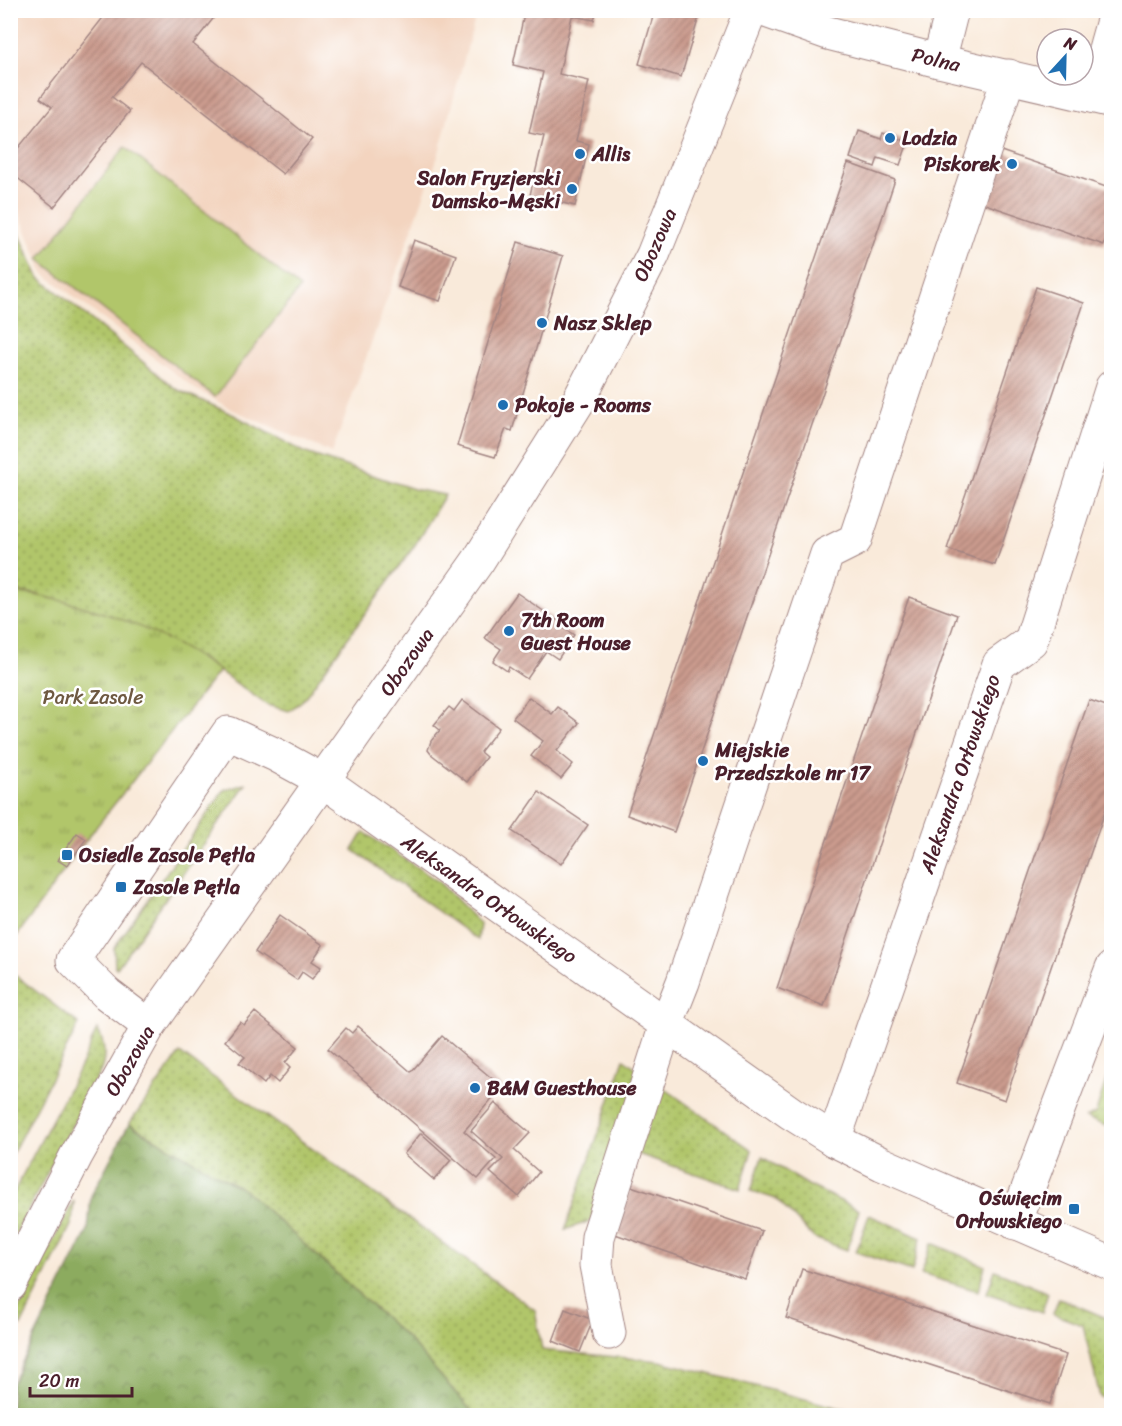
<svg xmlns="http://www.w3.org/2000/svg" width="1122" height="1426" font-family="Sriracha,sans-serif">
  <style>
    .built { fill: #f3d4bf }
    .grass { fill: url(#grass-dots); stroke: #7e724a; stroke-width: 1.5 }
    .forest { fill: url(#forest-crowns); stroke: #6b6544; stroke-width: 1.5 }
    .park { fill: url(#park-tufts); stroke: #7e724a; stroke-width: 1.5 }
    .garden { fill: #b1c66a; stroke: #7e724a; stroke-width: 1.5 }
    .building { fill: url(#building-hatch) }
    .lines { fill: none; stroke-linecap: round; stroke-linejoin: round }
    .minor-casing { stroke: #a28482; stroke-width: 35 }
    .minor { stroke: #fff; stroke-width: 33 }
    .poi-dot { fill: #1f6fb2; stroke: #fff; stroke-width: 2 }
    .labels { text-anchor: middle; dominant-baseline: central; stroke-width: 5; stroke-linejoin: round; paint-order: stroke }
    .street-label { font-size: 20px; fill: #4a1f2b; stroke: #fff }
    .poi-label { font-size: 20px; font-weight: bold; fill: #4a1f2b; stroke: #fff; text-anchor: start }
    .park-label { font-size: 20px; fill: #6e5941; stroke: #fff }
  </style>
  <defs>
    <pattern id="grass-dots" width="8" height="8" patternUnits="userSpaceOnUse" patternTransform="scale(1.5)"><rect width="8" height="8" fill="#b1c66a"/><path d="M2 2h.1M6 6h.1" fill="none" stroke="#92a057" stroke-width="1.8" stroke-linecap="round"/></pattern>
    <pattern id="forest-crowns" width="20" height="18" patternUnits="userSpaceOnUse" patternTransform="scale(1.5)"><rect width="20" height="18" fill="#8cab5e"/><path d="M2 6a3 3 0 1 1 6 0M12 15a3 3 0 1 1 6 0" fill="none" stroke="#748b4e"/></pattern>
    <pattern id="park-tufts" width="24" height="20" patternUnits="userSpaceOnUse" patternTransform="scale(1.5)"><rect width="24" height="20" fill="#b1c66a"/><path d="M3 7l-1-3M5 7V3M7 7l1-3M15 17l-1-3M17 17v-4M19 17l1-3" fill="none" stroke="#92a057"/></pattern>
    <pattern id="building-hatch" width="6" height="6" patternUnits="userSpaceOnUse" patternTransform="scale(1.5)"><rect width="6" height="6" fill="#cb9b8e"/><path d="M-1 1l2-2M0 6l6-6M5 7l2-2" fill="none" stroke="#a77e74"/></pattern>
  </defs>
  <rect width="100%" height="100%" fill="#fff"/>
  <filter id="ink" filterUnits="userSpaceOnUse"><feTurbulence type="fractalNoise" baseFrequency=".0167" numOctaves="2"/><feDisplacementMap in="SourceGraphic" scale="12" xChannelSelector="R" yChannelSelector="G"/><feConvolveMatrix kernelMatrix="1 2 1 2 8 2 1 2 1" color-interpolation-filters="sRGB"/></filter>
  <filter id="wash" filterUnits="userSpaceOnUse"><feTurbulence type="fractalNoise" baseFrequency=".008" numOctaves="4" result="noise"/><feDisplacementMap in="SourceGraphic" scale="24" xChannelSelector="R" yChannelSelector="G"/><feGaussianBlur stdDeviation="1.35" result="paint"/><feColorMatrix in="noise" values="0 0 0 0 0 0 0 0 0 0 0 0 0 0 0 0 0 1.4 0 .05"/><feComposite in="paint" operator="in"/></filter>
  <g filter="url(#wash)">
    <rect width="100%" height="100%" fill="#f9eada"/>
    <path class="built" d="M 11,11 L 477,11 L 438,156 L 332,453 L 231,409 L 194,388 L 44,274 L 11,194 Z"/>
    <g class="grass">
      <path d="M 10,214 L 39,277 L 176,389 L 234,415 L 306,453 L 414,489 L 445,495 L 413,548 L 303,700 L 289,711 L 267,705 L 202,659 L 36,594 L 11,591 Z"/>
      <path d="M 246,784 L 117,968 L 115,967 L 114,948 L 224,790 Z"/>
      <path d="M 364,832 L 439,882 L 480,924 L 478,940 L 353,850 Z"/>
      <path d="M 11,972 L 79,1024 L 11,1156 Z"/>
      <path d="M 97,1029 C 104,1040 106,1055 102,1068 L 11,1243 L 11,1197 L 81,1065 Z"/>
      <path d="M 180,1053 L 535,1310 L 542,1350 L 660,1361 L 866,1415 L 475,1415 L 408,1339 L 246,1191 L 129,1124 Z"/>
      <path d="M 624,1059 L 640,1071 L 593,1220 L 565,1230 Z"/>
      <path d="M 1111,1065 L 1112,1128 L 1111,1128 L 1086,1118 L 1096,1113 Z"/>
      <path d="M 654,1081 L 752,1150 L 740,1189 L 632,1152 Z"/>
      <path d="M 762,1157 L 808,1185 L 859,1210 L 847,1250 L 814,1238 L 776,1199 L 751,1191 Z"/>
      <path d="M 74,1200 L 72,1223 L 21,1326 L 14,1320 L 15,1316 Z"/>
      <path d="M 869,1215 L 921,1238 L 912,1271 L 856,1252 Z"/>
      <path d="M 932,1243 L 985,1266 L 978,1291 L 921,1274 Z"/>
      <path d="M 995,1270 L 1048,1293 L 1042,1312 L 987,1293 Z"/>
      <path d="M 1059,1298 L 1111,1320 L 1111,1400 L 1100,1397 L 1083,1325 L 1053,1314 Z"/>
    </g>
    <path class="forest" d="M 129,1124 L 246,1191 L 408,1339 L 475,1415 L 11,1415 L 11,1385 L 88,1230 L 91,1196 Z"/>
    <path class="park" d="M 11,591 C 84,601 158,628 219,671 L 90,835 L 11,944 Z"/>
    <path class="garden" d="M 125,147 L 300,288 L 215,397 L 39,259 Z"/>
    <g id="blocks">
      <g class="building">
        <path d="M 109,10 L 220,10 L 193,44 L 312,139 L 283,174 L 141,62 L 112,97 L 130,111 L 54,207 L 10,172 L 10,158 L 52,107 L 40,98 Z"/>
        <path d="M 525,10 L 597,10 L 594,20 L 572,16 L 559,74 L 589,81 L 576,141 L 589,144 L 575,206 L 530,195 L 544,136 L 529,133 L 543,72 L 513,65 Z"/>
        <path d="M 655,10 L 701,10 L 681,77 L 639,64 Z"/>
        <path d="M 859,131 L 881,139 L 883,133 L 908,142 L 900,165 L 878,158 L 875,167 L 850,158 Z"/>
        <path d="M 1001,151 L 1112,189 L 1112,222 L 1104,245 L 982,203 Z"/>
        <path d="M 848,163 L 895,180 L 674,832 L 627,815 Z"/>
        <path d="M 414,240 L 456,255 L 440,301 L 398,287 Z"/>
        <path d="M 518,242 L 563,256 L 512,431 L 506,429 L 495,457 L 457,446 Z"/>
        <path d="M 1036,287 L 1084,303 L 995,565 L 947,549 Z"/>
        <path d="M 517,593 L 564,625 L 562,627 L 574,635 L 558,659 L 546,651 L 527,679 L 509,667 L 507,671 L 493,661 L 501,649 L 485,638 Z"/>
        <path d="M 909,597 L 957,615 L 824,1006 L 777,988 Z"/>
        <path d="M 529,697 L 552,714 L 558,707 L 579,723 L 557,751 L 573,764 L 561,779 L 531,756 L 543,741 L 513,718 Z"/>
        <path d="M 462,700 L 499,728 L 480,752 L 486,757 L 467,782 L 431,754 L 428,750 L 431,741 L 440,730 L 434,725 L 449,707 L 454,711 Z"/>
        <path d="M 1089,700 L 1112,708 L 1112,791 L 1005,1100 L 957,1083 Z"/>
        <path d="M 539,792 L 588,825 L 561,864 L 512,831 Z"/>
        <path d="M 77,833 L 86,839 L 67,866 L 58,860 Z"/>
        <path d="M 280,915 L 323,945 L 312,961 L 321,967 L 312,979 L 302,972 L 297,980 L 255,952 Z"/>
        <path d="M 255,1012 L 298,1047 L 285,1063 L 290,1068 L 278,1083 L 270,1076 L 264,1084 L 239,1063 L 245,1057 L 225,1041 L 240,1022 L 244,1025 Z"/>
        <path d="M 358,1026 L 411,1072 L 442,1036 L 502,1087 L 464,1131 L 496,1159 L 478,1179 L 328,1049 L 346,1028 L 352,1033 Z"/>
        <path d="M 495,1103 L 530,1133 L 514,1150 L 539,1172 L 519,1197 L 490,1172 L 503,1159 L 471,1131 Z"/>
        <path d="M 421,1133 L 451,1160 L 434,1180 L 404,1154 Z"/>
        <path d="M 631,1186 L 762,1231 L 745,1279 L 615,1234 Z"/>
        <path d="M 802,1269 L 1066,1355 L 1050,1404 L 786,1318 Z"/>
        <path d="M 565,1309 L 593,1320 L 580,1352 L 553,1341 Z"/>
      </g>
    </g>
  </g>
  <g filter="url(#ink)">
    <use href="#blocks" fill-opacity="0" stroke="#a28482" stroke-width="1.5"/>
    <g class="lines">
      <defs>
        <g id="minor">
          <path d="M 763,10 L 828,33 L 939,61 L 1112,101"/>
          <path d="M 939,61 L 952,10"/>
          <path d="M 1092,96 L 1112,24"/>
          <path d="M 149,1026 L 107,994 L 73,960 L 228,733 L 276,755 L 322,780 L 791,1113 L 834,1140 L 882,1164 L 1112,1264"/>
          <path d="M 834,1140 L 999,664 L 1031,641 L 1112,387"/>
          <path d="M 1015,1223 L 1112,968"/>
          <path d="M 10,1285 L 76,1156 L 149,1026 L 478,561 L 578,402 L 653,255 L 751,10"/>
          <path d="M 609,1333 L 596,1265 L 598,1237 L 666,1025 L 683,982 L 827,554 L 855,540 L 1009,76"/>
        </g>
      </defs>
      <use href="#minor" class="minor-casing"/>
      <use href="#minor" class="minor"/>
    </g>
  </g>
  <g class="poi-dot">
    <circle cx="890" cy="138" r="6"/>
    <circle cx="580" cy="154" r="6"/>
    <circle cx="1012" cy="164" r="6"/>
    <circle cx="572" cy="189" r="6"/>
    <circle cx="542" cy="323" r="6"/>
    <circle cx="503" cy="405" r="6"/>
    <circle cx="509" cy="631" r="6"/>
    <circle cx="703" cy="761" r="6"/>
    <rect x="61" y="849" width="12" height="12" rx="3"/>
    <rect x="115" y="881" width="12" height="12" rx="3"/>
    <circle cx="475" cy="1088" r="6"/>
    <rect x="1068" y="1203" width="12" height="12" rx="3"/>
  </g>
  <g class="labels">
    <g class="street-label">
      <text transform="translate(936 60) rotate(13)">Polna</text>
      <text transform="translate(655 245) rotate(-66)">Obozowa</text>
      <text transform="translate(407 662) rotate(-55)">Obozowa</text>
      <text transform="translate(960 774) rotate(-71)">Aleksandra Orłowskiego</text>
      <text transform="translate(489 899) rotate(35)">Aleksandra Orłowskiego</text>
      <text transform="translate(130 1061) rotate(-60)">Obozowa</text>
    </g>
    <g class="poi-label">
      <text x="902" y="138">Lodzia</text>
      <text x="592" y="154">Allis</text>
      <text x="1000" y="164" text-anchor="end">Piskorek</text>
      <text x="560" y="178" text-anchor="end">Salon Fryzjerski<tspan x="560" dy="23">Damsko-Męski</tspan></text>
      <text x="554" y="323">Nasz Sklep</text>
      <text x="515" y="405">Pokoje - Rooms</text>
      <text x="521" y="620">7th Room<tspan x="521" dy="23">Guest House</tspan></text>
      <text x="715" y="750">Miejskie<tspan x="715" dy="23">Przedszkole nr 17</tspan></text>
      <text x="79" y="855">Osiedle Zasole Pętla</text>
      <text x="133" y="887">Zasole Pętla</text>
      <text x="487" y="1088">B&amp;M Guesthouse</text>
      <text x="1062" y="1198" text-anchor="end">Oświęcim<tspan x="1062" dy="23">Orłowskiego</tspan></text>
    </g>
    <g class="park-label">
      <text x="93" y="697">Park Zasole</text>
    </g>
  </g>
  <rect width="1122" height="1426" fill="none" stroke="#fff" stroke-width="36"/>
  <g transform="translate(1065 57) rotate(22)"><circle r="28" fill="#ffffff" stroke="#b7a5aa" stroke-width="1.5"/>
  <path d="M0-4.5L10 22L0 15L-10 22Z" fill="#1f6fb2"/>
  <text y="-9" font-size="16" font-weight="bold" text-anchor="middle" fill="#4a1f2b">N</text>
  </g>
  <path d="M30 1387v9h102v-9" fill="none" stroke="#4a1f2b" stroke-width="3"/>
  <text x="39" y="1387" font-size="18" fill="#4a1f2b" stroke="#ffffff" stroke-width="4.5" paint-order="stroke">20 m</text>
</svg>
